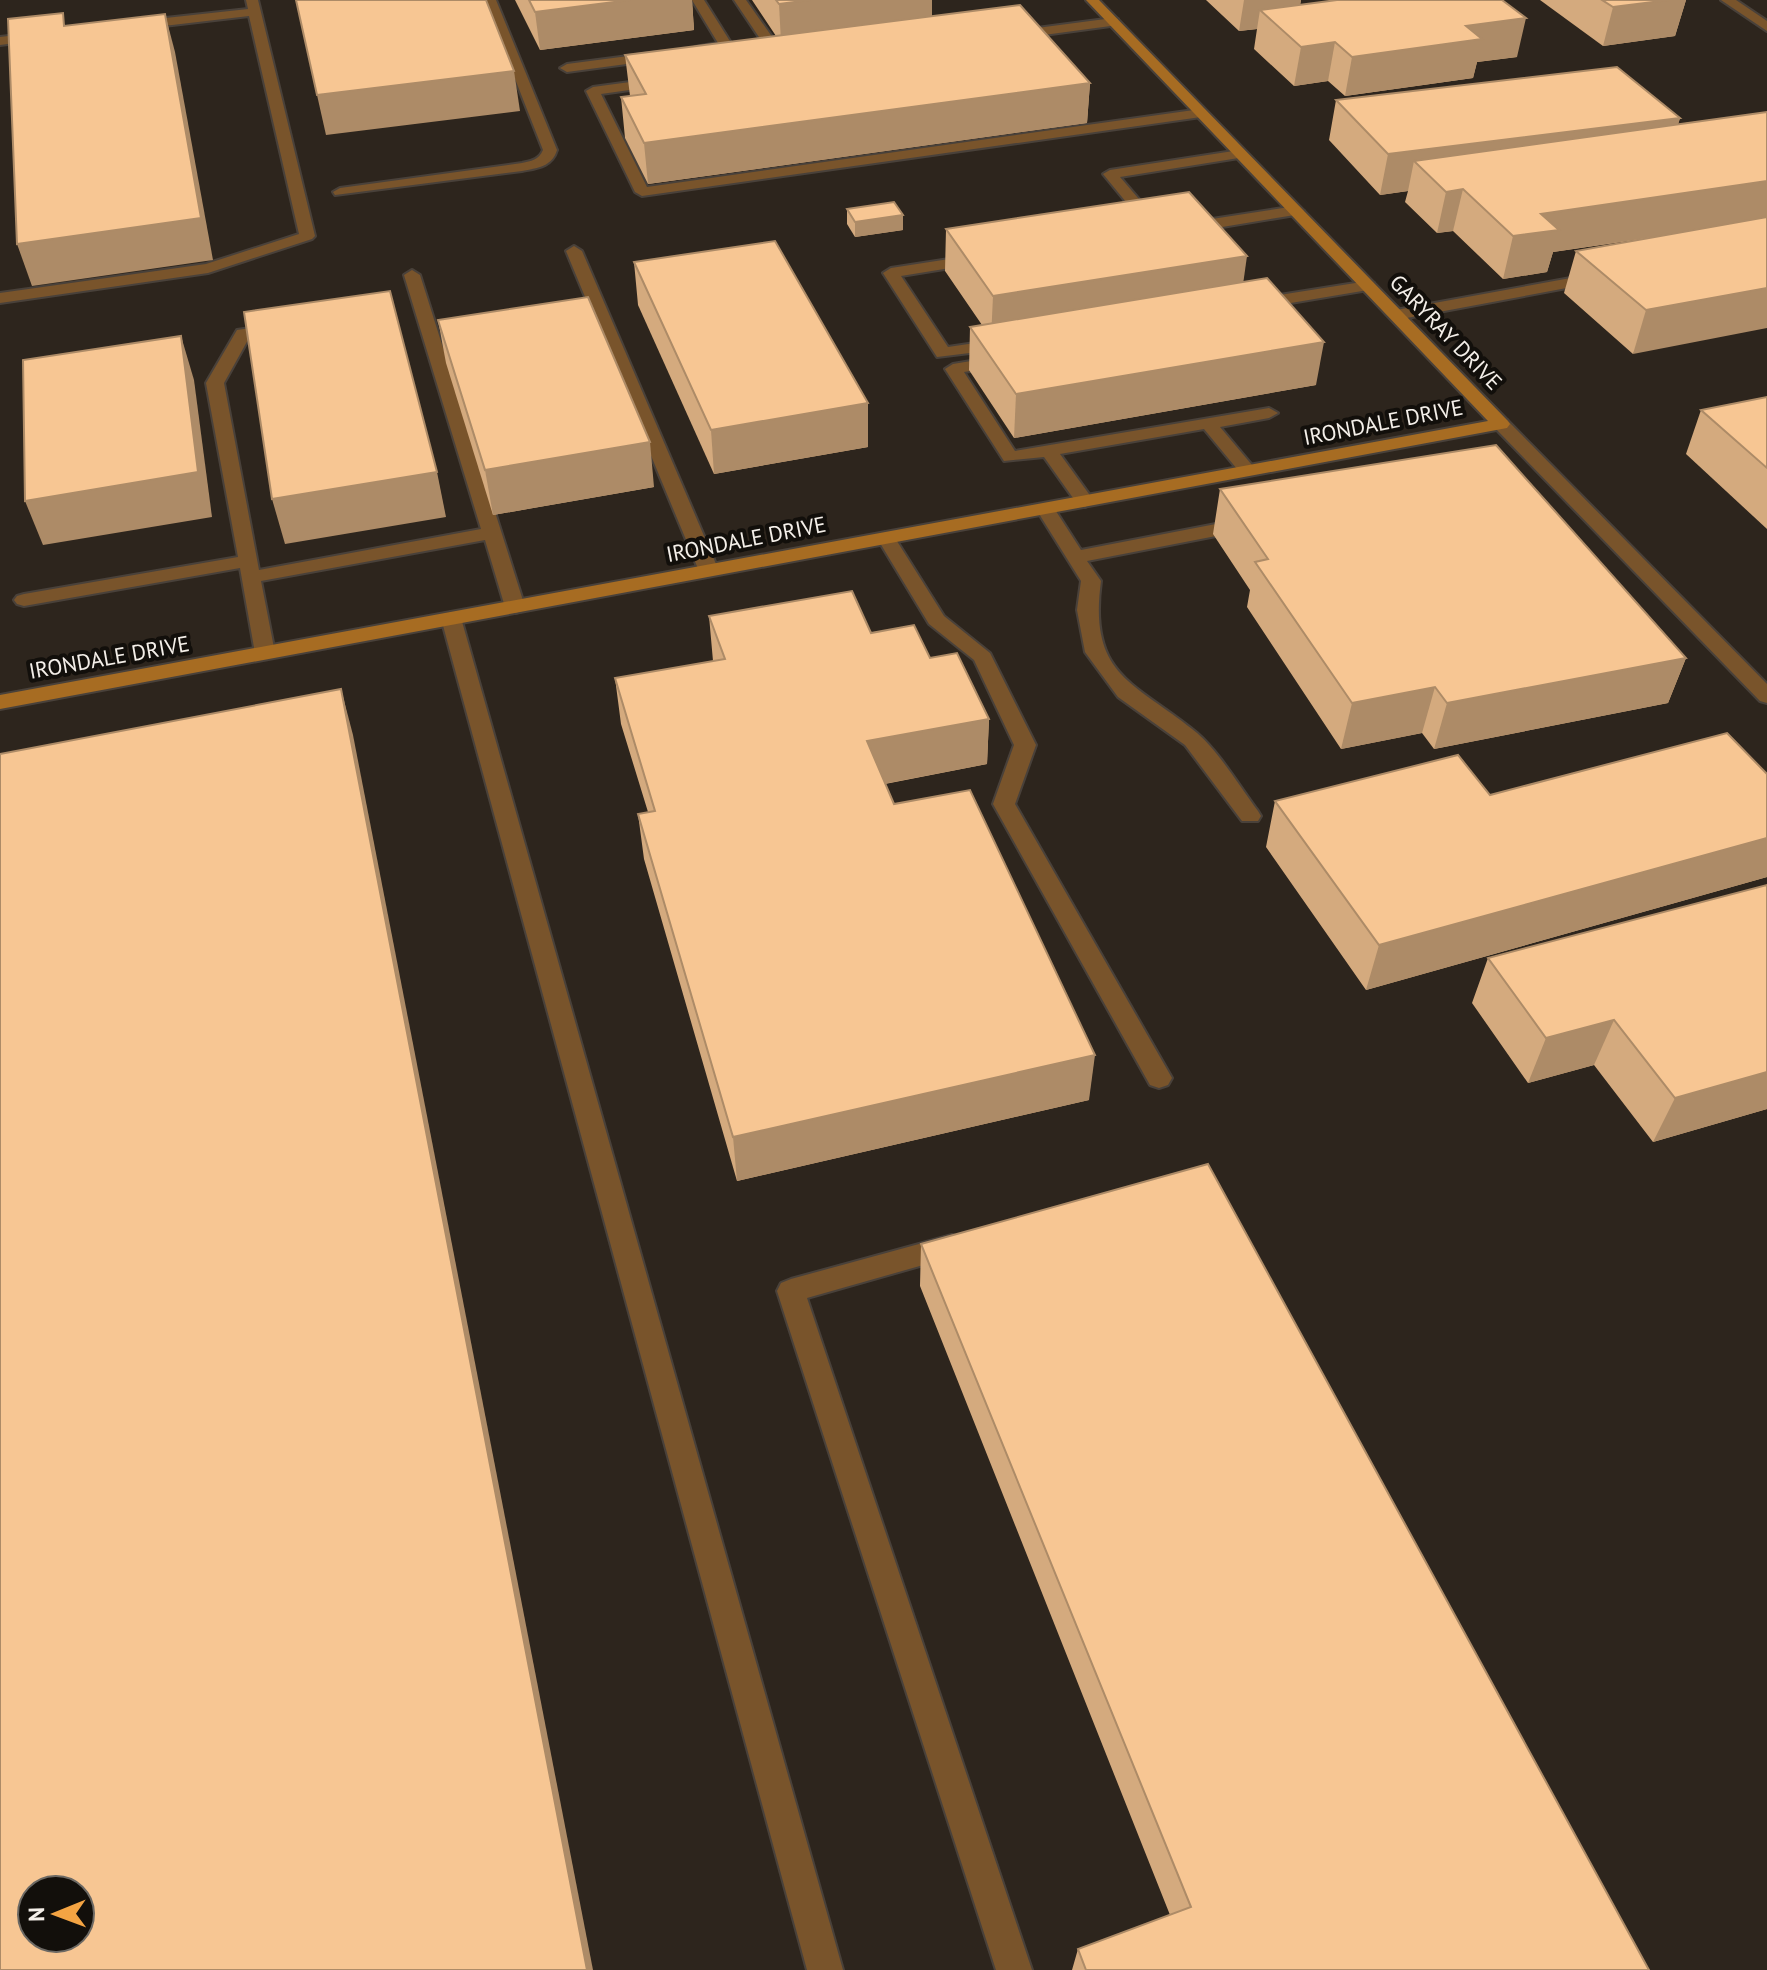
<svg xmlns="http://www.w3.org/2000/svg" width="1767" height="1970" font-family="'PT Sans',sans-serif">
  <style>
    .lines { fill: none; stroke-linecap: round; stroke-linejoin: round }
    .lane-casing { stroke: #49413a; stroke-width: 4 }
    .street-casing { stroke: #49413a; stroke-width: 4 }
    .secondary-casing { stroke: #49413a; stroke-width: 4 }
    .lane { fill: #79542b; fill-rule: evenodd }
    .street { fill: #79542b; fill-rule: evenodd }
    .secondary { fill: #a76c22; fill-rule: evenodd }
    .wall { fill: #d4aa7e }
    .shaded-wall { fill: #ad8b67 }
    .building { fill: #f7c693; stroke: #ad8b67; stroke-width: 2; fill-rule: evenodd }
    .labels { text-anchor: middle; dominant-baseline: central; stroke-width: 8; stroke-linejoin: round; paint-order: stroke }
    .far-street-label { font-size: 22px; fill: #f4efe9; stroke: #120f0b }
  </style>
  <rect width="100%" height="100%" fill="#2d251d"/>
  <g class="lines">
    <defs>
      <g id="lane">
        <path d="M 246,0 L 258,0 L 315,236 L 312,239 L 208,273 L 0,303 L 0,293 L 206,264 L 299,234 L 249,16 L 138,29 L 131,25 L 138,21 L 248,9 Z"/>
        <path d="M 484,0 L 496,0 L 557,150 C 552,167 537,168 522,171 L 335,195 L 333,192 L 340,188 L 522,163 C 531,161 539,160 543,150 Z"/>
        <path d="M 692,0 L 704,0 L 733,46 L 731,49 L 695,53 L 695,47 L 718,43 Z"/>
        <path d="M 734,0 L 746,0 L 780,48 L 795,49 L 795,55 L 771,55 Z"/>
        <path d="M 1721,0 L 1736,0 L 1767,21 L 1767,31 Z"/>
        <path d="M 1113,18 L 1118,19 L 1118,25 L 1014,39 L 1007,35 L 1014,31 Z"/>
        <path d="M 42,32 L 47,33 L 47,39 L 0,45 L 0,37 Z"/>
        <path d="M 659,52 L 666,56 L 664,59 L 567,72 L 560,68 L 567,64 Z"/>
        <path d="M 660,78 L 667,82 L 665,85 L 601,94 L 647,187 L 1201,109 L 1208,113 L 1201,117 L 642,196 L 635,192 L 586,91 L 593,87 Z"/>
        <path d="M 1240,150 L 1247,154 L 1245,157 L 1120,177 L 1144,205 L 1136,210 L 1131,208 L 1103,174 L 1110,170 Z"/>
        <path d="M 1296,206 L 1304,211 L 1301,214 L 1186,233 L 1178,228 L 1186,223 Z"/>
        <path d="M 574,246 L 582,251 L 719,571 L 716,575 L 702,575 L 699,571 L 566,251 Z"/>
        <path d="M 975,255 L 981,257 L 981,263 L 901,276 L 948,347 L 1002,339 L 1010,344 L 1002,349 L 937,357 L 883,273 L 891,268 Z"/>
        <path d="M 412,270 L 420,275 L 525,607 L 522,611 L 515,613 L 505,607 L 485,540 L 261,581 L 275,653 L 265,659 L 255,653 L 240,568 L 24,606 L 17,604 L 14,600 L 17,596 L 24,594 L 238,557 L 206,383 L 237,330 L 277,324 L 285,329 L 283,333 L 249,338 L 224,383 L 259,570 L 481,529 L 404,275 Z"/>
        <path d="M 1598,273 L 1606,278 L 1604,281 L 1396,320 L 1388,315 L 1396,310 Z"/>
        <path d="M 1368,281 L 1374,283 L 1374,289 L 1255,309 L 1247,304 L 1255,299 Z"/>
        <path d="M 1001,356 L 1007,357 L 1009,361 L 1007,365 L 964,372 L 1015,451 L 1269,408 L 1278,413 L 1269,418 L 1220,427 L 1257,471 L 1248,476 L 1242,475 L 1204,429 L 1060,454 L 1094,501 L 1085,507 L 1078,505 L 1044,457 L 1004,461 L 945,369 L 953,364 Z"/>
        <path d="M 1045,503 L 1052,505 L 1081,550 L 1247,518 L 1256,524 L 1247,530 L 1087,561 L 1101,581 C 1088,677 1135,682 1197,733 C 1219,752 1240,787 1258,811 L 1261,816 L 1258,821 L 1242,821 L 1185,745 L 1118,697 L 1085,652 L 1077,610 L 1081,581 L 1036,509 Z"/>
        <path d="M 886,532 L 895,538 L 944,616 L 990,653 L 1036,745 L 1015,804 L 1168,1071 L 1172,1078 L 1168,1085 L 1159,1088 L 1150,1085 L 993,804 L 1014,745 L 974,660 L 929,624 L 877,538 Z"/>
        <path d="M 451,612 L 461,618 L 843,1970 L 807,1970 L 441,618 Z"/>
        <path d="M 952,1235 L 962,1238 L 965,1246 L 962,1254 L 807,1298 L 1032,1970 L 996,1970 L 777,1291 L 781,1283 L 791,1279 Z"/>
      </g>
      <path id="street" d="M 1501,419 L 1507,420 L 1767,684 L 1767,703 L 1760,701 L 1495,428 L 1492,424 Z"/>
      <path id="secondary" d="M 1086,0 L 1099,0 L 1507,420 L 1510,424 L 1507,428 L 0,709 L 0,695 L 1488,421 Z"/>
    </defs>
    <use href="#lane" class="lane-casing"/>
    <use href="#street" class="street-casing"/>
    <use href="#secondary" class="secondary-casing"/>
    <use href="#lane" class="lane"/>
    <use href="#street" class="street"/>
    <use href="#secondary" class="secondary"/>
  </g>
  <g class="wall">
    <path d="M 515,0 L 692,0 L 694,30 L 540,50 Z"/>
    <path d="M 752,0 L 932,0 L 932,17 L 1090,83 L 1087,123 L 648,184 L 625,138 L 621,97 L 630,96 L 625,55 L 776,36 Z"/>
    <path d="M 1206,0 L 1301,0 L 1300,5 L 1517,57 L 1477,62 L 1473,78 L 1345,96 L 1328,81 L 1294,86 L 1254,49 L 1257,29 L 1239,31 Z"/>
    <path d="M 1540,0 L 1686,0 L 1675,36 L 1603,46 Z"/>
    <path d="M 1336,100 L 1680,118 L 1678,124 L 1767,112 L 1633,354 L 1564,293 L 1576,251 L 1656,237 L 1553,252 L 1547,272 L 1503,279 L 1453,231 L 1437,233 L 1405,202 L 1408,191 L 1380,195 L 1329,140 Z"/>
    <path d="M 847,209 L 903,215 L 903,230 L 855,237 L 847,224 Z"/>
    <path d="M 946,229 L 1243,282 L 1316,385 L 1014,438 L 969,370 L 970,327 L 982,325 L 945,271 Z"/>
    <path d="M 634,262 L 868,403 L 868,447 L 714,474 L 638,305 Z"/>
    <path d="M 438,320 L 654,487 L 493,515 L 446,363 Z"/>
    <path d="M 1767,397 L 1767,529 L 1686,454 L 1701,410 Z"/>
    <path d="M 1220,489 L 1686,658 L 1668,703 L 1434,749 L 1422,733 L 1341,749 L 1247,607 L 1250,590 L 1213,534 Z"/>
    <path d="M 709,616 L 871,633 L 930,658 L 989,719 L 987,764 L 885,784 L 894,804 L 1089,1100 L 737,1181 L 644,859 L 638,814 L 648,812 L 621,724 L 615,678 L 713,661 Z"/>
    <path d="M 1767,774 L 1767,877 L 1366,990 L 1266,847 L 1275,801 L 1490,795 Z"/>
    <path d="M 1767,885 L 1767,1109 L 1653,1142 L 1594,1065 L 1528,1083 L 1472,1003 L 1488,958 Z"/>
    <path d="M 921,1244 L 1649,1970 L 1072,1970 L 1078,1949 L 1170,1915 L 920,1286 Z"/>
  </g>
  <g class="shaded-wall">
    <path d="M 630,0 L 692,0 L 694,30 L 540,50 L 535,12 Z"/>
    <path d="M 810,0 L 932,0 L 932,23 L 781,42 L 779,4 Z"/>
    <path d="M 1244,0 L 1301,0 L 1297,24 L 1260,10 L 1257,29 L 1239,31 Z"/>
    <path d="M 1669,0 L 1686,0 L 1675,36 L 1603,46 L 1613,7 Z"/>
    <path d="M 165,14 L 175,52 L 213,260 L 32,286 L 17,244 Z"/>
    <path d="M 1526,18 L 1517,57 L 1477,62 L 1473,78 L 1345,96 L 1352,57 L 1466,26 Z"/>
    <path d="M 1335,42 L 1328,81 L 1294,86 L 1301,47 Z"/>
    <path d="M 514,71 L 520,111 L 326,135 L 317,95 Z"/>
    <path d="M 1090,83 L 1087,123 L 648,184 L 644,143 Z"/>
    <path d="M 1680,118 L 1668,158 L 1414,161 L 1408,191 L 1380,195 L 1388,154 Z"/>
    <path d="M 1767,181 L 1767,220 L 1553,252 L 1547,272 L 1503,279 L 1513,236 L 1541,214 Z"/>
    <path d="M 1463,189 L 1453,231 L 1437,233 L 1446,192 Z"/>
    <path d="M 903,215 L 903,230 L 855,237 L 855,222 Z"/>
    <path d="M 1247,256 L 1241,299 L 991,339 L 993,296 Z"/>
    <path d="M 1767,288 L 1767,328 L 1633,354 L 1646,310 Z"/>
    <path d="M 181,336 L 194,380 L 212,517 L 43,545 L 25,501 Z"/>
    <path d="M 1324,342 L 1316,385 L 1014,438 L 1016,394 Z"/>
    <path d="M 868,403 L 868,447 L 714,474 L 711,430 Z"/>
    <path d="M 650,442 L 654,487 L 493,515 L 485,470 Z"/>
    <path d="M 437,472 L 446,517 L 285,544 L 272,499 Z"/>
    <path d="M 1686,658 L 1668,703 L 1434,749 L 1447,703 Z"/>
    <path d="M 1435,687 L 1422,733 L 1341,749 L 1352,703 Z"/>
    <path d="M 341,689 L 353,735 L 593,1970 L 587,1970 Z"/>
    <path d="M 989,719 L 987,764 L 868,787 L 867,741 Z"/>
    <path d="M 1767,838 L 1767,877 L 1366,990 L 1379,945 Z"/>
    <path d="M 1614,1020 L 1594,1065 L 1528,1083 L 1546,1038 Z"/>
    <path d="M 1095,1055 L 1089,1100 L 737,1181 L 733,1137 Z"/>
    <path d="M 1767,1072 L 1767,1109 L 1653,1142 L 1675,1098 Z"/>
  </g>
  <g class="building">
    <path d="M 296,0 L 486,0 L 514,71 L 317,95 Z"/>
    <path d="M 529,0 L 630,0 L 535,12 Z"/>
    <path d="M 776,0 L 810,0 L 779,4 Z"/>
    <path d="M 1337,0 L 1502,0 L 1526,18 L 1466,26 L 1482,39 L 1352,57 L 1335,42 L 1301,47 L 1260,10 Z"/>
    <path d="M 1602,0 L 1669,0 L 1613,7 Z"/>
    <path d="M 1020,5 L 1090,83 L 644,143 L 621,97 L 646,94 L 625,55 Z"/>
    <path d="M 63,13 L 64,26 L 165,14 L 201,218 L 17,244 L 8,19 Z"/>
    <path d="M 1617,67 L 1680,118 L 1388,154 L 1336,100 Z"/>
    <path d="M 1767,112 L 1767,181 L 1541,214 L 1559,230 L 1513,236 L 1463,189 L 1446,192 L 1414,161 Z"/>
    <path d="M 1189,192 L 1247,256 L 993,296 L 946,229 Z"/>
    <path d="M 894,202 L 903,215 L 855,222 L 847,209 Z"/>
    <path d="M 1767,217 L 1767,288 L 1646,310 L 1576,251 Z"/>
    <path d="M 775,241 L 868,403 L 711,430 L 634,262 Z"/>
    <path d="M 1267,278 L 1324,342 L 1016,394 L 970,327 Z"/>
    <path d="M 390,291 L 437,472 L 272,499 L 244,312 Z"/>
    <path d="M 588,297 L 650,442 L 485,470 L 438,320 Z"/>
    <path d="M 181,336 L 198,472 L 25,501 L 23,360 Z"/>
    <path d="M 1767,397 L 1767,468 L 1701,410 Z"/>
    <path d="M 1496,445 L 1686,658 L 1447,703 L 1435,687 L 1352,703 L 1255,562 L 1268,559 L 1220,489 Z"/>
    <path d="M 852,591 L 871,633 L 914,625 L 930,658 L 957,653 L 989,719 L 867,741 L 894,804 L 970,790 L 1095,1055 L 733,1137 L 638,814 L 655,811 L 615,678 L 725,659 L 709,616 Z"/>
    <path d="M 341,689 L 587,1970 L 0,1970 L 0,754 ZM 32,1890 L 80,1890 L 80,1938 L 32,1938 Z"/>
    <path d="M 1727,733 L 1767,774 L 1767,838 L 1379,945 L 1275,801 L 1458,755 L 1490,795 Z"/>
    <path d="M 1767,885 L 1767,1072 L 1675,1098 L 1614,1020 L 1546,1038 L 1488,958 Z"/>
    <path d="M 1208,1164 L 1649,1970 L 1086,1970 L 1078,1949 L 1191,1907 L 921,1244 Z"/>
  </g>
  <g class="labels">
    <g class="far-street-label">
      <text transform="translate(1446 332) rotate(46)">GARYRAY DRIVE</text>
      <text transform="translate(1383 422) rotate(-11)">IRONDALE DRIVE</text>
      <text transform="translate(746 539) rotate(-11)">IRONDALE DRIVE</text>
      <text transform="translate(109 657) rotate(-10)">IRONDALE DRIVE</text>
    </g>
  </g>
  <g transform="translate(56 1914) rotate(269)"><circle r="38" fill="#120f0b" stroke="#6c6964" stroke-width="2"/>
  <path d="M0-6L14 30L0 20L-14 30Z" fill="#f4a443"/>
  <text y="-12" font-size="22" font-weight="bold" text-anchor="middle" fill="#f4efe9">N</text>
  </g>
</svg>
